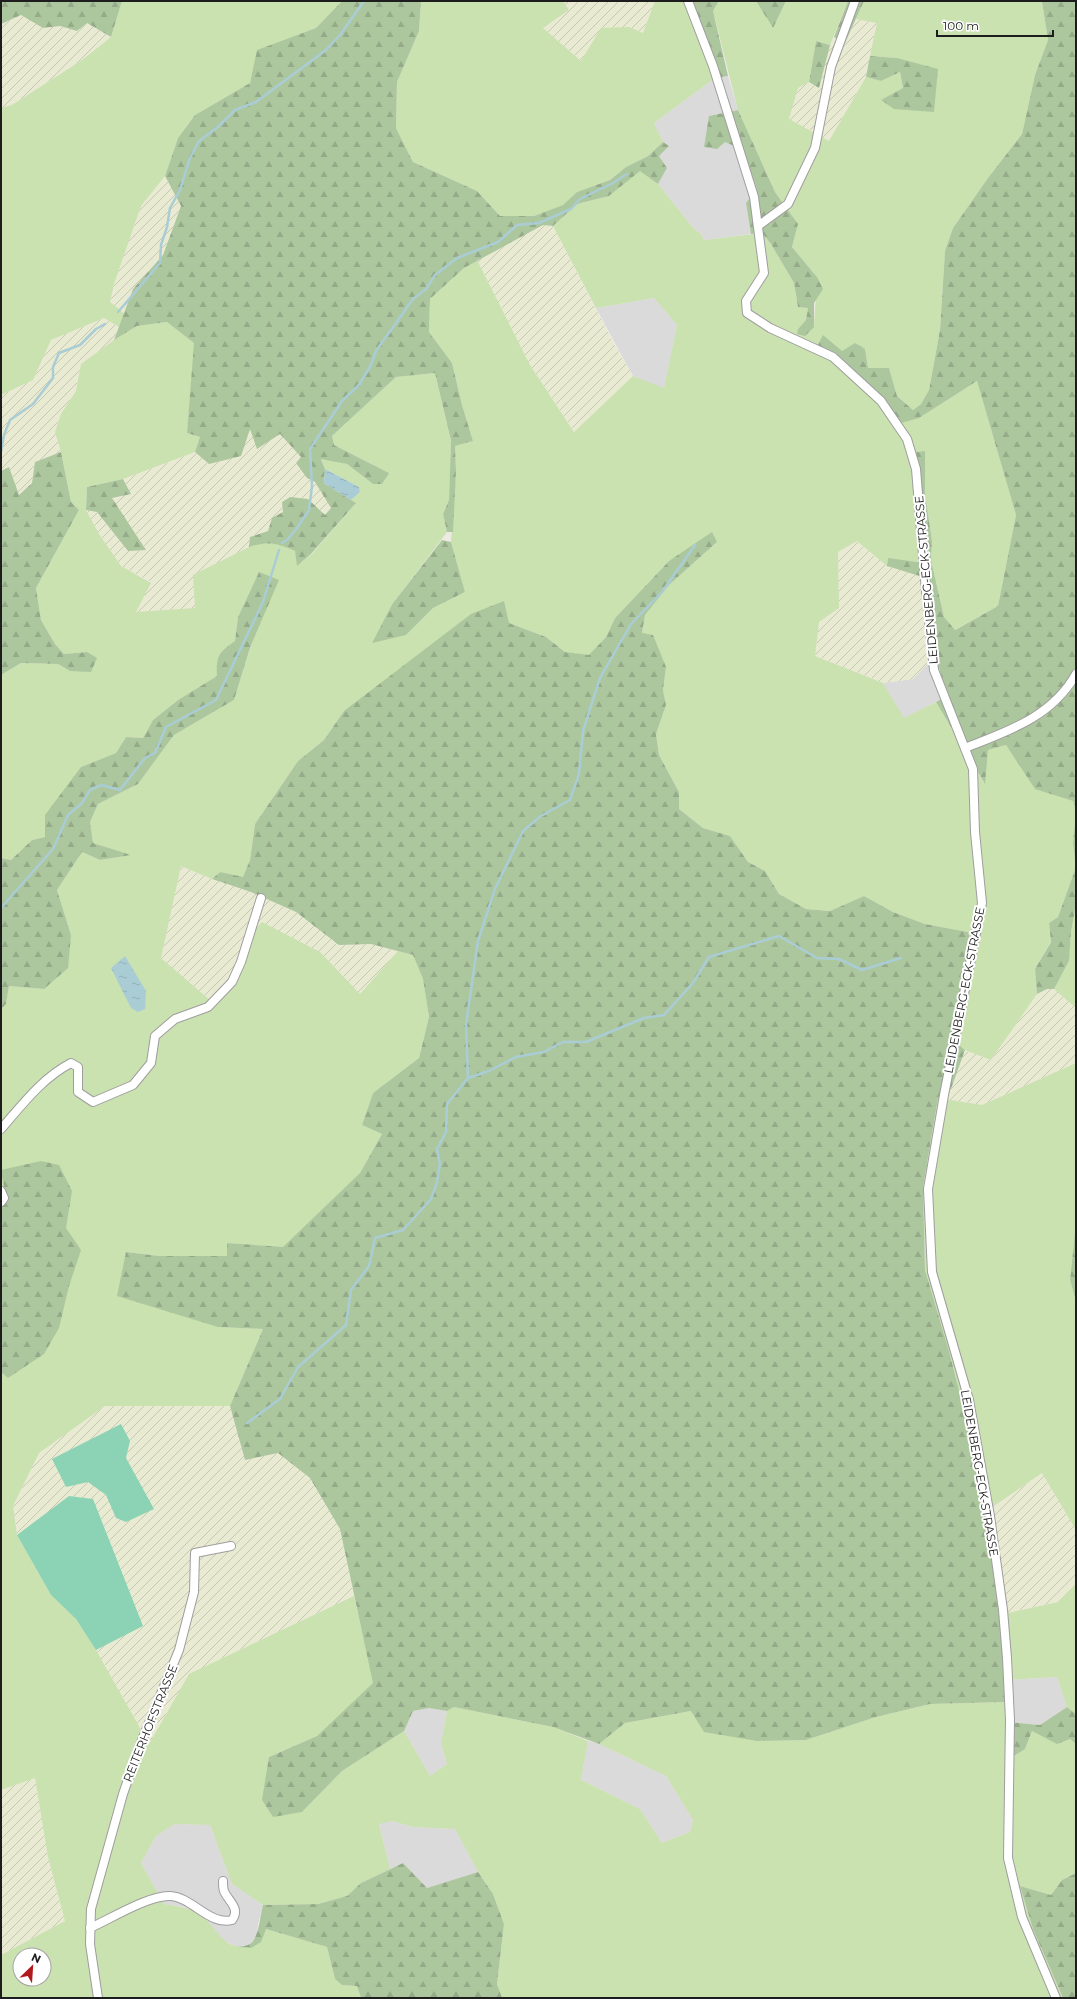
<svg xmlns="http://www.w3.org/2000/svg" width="1077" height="1999" font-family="Montserrat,sans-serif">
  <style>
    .residential { fill: #dbdada }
    .farmland { fill: url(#farmland-furrows) }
    .grass { fill: #cae1b0; fill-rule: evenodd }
    .forest { fill: url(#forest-firs) }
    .pitch { fill: #8cd3b5 }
    .water { fill: url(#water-ripples) }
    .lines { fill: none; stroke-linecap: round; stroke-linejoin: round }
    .stream { stroke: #aacdd5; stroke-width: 2.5 }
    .minor-casing { stroke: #9e9e9e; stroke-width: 10 }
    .minor { stroke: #fff; stroke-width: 8 }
    .labels { text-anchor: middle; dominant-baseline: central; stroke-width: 4; stroke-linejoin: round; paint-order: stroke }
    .street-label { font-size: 12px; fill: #1d1d1d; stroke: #fff }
  </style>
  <defs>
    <pattern id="farmland-furrows" width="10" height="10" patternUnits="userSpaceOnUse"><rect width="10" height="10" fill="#e9ead2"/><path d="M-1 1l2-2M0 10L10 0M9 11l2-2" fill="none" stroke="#c7c8b4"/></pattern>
    <pattern id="forest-firs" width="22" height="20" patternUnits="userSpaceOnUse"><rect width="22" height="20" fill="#acc79e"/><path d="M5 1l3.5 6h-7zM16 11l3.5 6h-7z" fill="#94aa88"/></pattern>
    <pattern id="water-ripples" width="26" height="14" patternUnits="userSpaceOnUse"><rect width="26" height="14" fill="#aacdd5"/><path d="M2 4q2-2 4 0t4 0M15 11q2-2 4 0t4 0" fill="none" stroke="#92b0b6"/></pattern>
  </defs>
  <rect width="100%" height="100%" fill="#edeae4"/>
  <g class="residential">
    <path d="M 728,76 L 738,110 L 709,116 L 725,142 L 743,150 L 757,189 L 746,203 L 751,234 L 704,240 L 701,234 L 694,229 L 658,184 L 667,168 L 659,156 L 669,146 L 663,142 L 654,123 L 715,78 Z"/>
    <path d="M 654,298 L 677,325 L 664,389 L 633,376 L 596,308 Z"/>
    <path d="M 935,656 L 948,695 L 904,719 L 883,683 L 913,679 Z"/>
    <path d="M 1057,1677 L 1067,1707 L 1040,1725 L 1007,1722 L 1006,1680 Z"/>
    <path d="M 429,1708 L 447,1711 L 441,1744 L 447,1764 L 430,1776 L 404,1731 L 413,1711 Z"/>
    <path d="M 588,1741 L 599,1744 L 666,1776 L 693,1820 L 690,1832 L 662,1843 L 640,1809 L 581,1780 Z"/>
    <path d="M 392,1821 L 413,1827 L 455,1829 L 478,1872 L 427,1888 L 403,1863 L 390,1869 L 379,1823 Z"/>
    <path d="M 175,1824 L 210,1825 L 232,1884 L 263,1905 L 258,1924 L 257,1936 L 250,1944 L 237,1947 L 221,1939 L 204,1917 L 184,1907 L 164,1904 L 141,1863 L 156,1836 Z"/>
  </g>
  <g class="farmland">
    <path d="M 563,1 L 655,1 L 643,33 L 629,27 L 581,61 L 543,28 L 569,10 Z"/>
    <path d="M 21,15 L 43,28 L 60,26 L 77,31 L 87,23 L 111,37 L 82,60 L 12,105 L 1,108 L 1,24 Z"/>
    <path d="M 856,19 L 877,22 L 866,77 L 829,141 L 789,119 L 798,88 L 809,82 L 819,88 L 830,45 L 834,37 L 845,42 Z"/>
    <path d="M 165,176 L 181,206 L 163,255 L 133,289 L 125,314 L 110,303 L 114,284 L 141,206 Z"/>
    <path d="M 543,225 L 553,226 L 613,342 L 633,376 L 575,432 L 530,365 L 477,260 Z"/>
    <path d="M 104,318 L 119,327 L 114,340 L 81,364 L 76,391 L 61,414 L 55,432 L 61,452 L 35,462 L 32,483 L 19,496 L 9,468 L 1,471 L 1,395 L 33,380 L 51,340 Z"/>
    <path d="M 250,428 L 280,434 L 301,457 L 296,463 L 307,478 L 315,482 L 331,507 L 325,515 L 308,499 L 272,518 L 269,531 L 250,537 L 249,547 L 194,575 L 196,608 L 136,612 L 151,582 L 121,566 L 99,534 L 86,510 L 97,512 L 128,551 L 146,550 L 112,498 L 131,494 L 123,479 L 195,452 L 209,464 Z"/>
    <path d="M 857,541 L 887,566 L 926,578 L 935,656 L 913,679 L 883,683 L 815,656 L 819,622 L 839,608 L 838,552 Z"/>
    <path d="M 181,866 L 212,879 L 251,892 L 296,912 L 339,945 L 371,944 L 398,951 L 360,994 L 320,952 L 232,980 L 211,1001 L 161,958 Z"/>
    <path d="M 1047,989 L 1054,989 L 1076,1008 L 1076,1063 L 982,1105 L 938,1098 L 951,1089 L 965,1050 L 991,1060 L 1037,994 Z"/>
    <path d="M 105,1406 L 230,1406 L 245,1460 L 278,1453 L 310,1478 L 340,1529 L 354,1596 L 189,1674 L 149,1744 L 96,1650 L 17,1535 L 13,1506 L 39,1453 Z"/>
    <path d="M 1042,1473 L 1076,1530 L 1076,1584 L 1058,1602 L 999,1615 L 985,1512 Z"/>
    <path d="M 35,1778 L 48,1857 L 65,1921 L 1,1955 L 1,1790 Z"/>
  </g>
  <g class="grass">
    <path d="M 122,1 L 342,1 L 316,28 L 258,50 L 250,83 L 195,115 L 178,138 L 165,176 L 141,206 L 114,284 L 110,302 L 125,314 L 119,327 L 104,318 L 51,340 L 33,380 L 1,395 L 1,108 L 12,105 L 82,60 L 111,37 Z"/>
    <path d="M 421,1 L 563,1 L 569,10 L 543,28 L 581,61 L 601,28 L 629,27 L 643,33 L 655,1 L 686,1 L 715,78 L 654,123 L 663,142 L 648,156 L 626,167 L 610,180 L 577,192 L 564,205 L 534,216 L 500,216 L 477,191 L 413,162 L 396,128 L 397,82 L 419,31 Z"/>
    <path d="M 719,1 L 756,1 L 773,28 L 786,1 L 848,1 L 830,45 L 816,41 L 809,82 L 798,88 L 789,119 L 829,141 L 866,77 L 881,81 L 900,72 L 903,88 L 882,100 L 934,112 L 897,58 L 870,56 L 877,23 L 856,19 L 864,1 L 1044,1 L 1042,2 L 1048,40 L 1035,75 L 1022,134 L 988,178 L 953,228 L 945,251 L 940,330 L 929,390 L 921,404 L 913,410 L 897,396 L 889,368 L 868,369 L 865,349 L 842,351 L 919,418 L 977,381 L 1016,515 L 998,606 L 954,630 L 944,617 L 931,560 L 932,541 L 925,494 L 925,451 L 916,452 L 924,563 L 888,559 L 887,566 L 857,541 L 838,552 L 839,608 L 819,622 L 815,656 L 883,683 L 904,718 L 936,702 L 984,783 L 988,750 L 1006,745 L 1035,788 L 1073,801 L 1076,812 L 1073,843 L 1076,867 L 1058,917 L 1049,923 L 1051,941 L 1035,969 L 1037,994 L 991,1060 L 965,1050 L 951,1038 L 971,941 L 968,932 L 925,924 L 893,912 L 864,896 L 830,911 L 806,909 L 779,894 L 765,871 L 748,862 L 730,836 L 703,828 L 679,809 L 679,792 L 659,755 L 656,734 L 666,705 L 663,690 L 666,667 L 642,633 L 645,615 L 669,585 L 717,542 L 669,561 L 615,618 L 606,637 L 589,656 L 565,652 L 546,637 L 509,623 L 344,711 L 324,740 L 298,761 L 255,824 L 250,860 L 243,878 L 220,872 L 212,879 L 181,866 L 161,958 L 211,1001 L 232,980 L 247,938 L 262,922 L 320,952 L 360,994 L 398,951 L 413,955 L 423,979 L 429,1017 L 419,1058 L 373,1093 L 362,1125 L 382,1134 L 360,1173 L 283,1248 L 228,1243 L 227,1256 L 159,1256 L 126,1252 L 218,1327 L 263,1329 L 230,1406 L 105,1406 L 39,1453 L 13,1506 L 17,1535 L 51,1595 L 76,1619 L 96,1650 L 149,1744 L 189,1674 L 354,1596 L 374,1683 L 317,1736 L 269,1757 L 302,1812 L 342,1771 L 404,1731 L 430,1776 L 447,1764 L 441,1744 L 447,1711 L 454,1707 L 553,1727 L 588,1741 L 581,1780 L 640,1809 L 662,1843 L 690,1832 L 693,1820 L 666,1776 L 599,1744 L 625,1723 L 691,1711 L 757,1741 L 806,1740 L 876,1717 L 930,1704 L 1005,1702 L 1007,1722 L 1025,1749 L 1032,1731 L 1044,1736 L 1070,1739 L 1076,1744 L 1076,1873 L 1062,1880 L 1051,1895 L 1020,1886 L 1033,1929 L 1063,1998 L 502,1998 L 497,1984 L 504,1924 L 493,1894 L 478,1872 L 455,1829 L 413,1827 L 392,1821 L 379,1824 L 390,1869 L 361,1883 L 347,1896 L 318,1904 L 263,1905 L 232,1884 L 210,1825 L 175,1824 L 156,1836 L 141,1863 L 164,1904 C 177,1906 194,1908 204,1918 C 223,1935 220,1947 251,1948 L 266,1929 L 327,1947 L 335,1979 L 342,1985 L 357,1986 L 361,1998 L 1,1998 L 1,1955 L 65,1921 L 48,1857 L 35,1778 L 1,1790 L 1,1009 L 6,1004 L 9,986 L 44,989 L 71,935 L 57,890 L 82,852 L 100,860 L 130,855 L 93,843 L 90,822 L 98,804 L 138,784 L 174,735 L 234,700 L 251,646 L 259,572 L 238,617 L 235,641 L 223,650 L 217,676 L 178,700 L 153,720 L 143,738 L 126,737 L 116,753 L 81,767 L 45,837 L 32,840 L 11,860 L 1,858 L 1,675 L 21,663 L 58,664 L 70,671 L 87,652 L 64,654 L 55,644 L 41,620 L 36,588 L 79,510 L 71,502 L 61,452 L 55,432 L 61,414 L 76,391 L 81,364 L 114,340 L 137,326 L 167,322 L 195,343 L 187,433 L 200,437 L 195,452 L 123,479 L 87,487 L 86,510 L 99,534 L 121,566 L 151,583 L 136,612 L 195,608 L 193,575 L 249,547 C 269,540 277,543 295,551 L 298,565 L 312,554 L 356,503 L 351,500 L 360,492 L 359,487 L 325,469 L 321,458 L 347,464 L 373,484 L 389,473 L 334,445 L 332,436 L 396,377 L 435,373 L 451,442 L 449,500 L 443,514 L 447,532 L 393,603 L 406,635 L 433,608 L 465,592 L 451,542 L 456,471 L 455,446 L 473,441 L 462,405 L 452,363 L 429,332 L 430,299 L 464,268 L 477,260 L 530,365 L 574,432 L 633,376 L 664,388 L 677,325 L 654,298 L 596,308 L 553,226 L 577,204 L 609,196 L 640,170 L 658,184 L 694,229 L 701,234 L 704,240 L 762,233 L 771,244 L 794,283 L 798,307 L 808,308 L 806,320 L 798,329 L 814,327 L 817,277 L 792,247 L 798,224 L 775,192 L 738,110 L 713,11 ZM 20,1955 L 44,1955 L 44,1979 L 20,1979 Z"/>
    <path d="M 1076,904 L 1076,1008 L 1054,989 L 1069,961 L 1071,932 Z"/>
    <path d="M 1076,1063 L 1076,1223 L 1070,1280 L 1076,1301 L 1076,1530 L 1042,1473 L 985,1512 L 968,1426 L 949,1351 L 925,1270 L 923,1187 L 938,1098 L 982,1105 Z"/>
    <path d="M 1076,1584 L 1076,1714 L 1067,1707 L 1057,1677 L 1006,1680 L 999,1615 L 1058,1602 Z"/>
  </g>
  <g class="forest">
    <path d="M 1,1 L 122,1 L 111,37 L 87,23 L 77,31 L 60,26 L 43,28 L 21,15 L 1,24 Z"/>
    <path d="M 342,1 L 421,1 L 419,31 L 397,82 L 396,128 L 413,162 L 477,191 L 500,216 L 534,216 L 563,205 L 577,192 L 610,180 L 626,167 L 648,156 L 663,142 L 669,146 L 659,156 L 667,168 L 658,184 L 640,171 L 609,196 L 577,204 L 553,226 L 543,225 L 464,268 L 430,299 L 429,332 L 452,363 L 462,405 L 473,441 L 455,446 L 456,471 L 453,532 L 447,532 L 443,514 L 449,500 L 451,441 L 435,373 L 396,377 L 332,436 L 334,445 L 389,473 L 382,484 L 373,484 L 347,464 L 321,459 L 325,469 L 324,483 L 356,503 L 311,554 L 297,566 L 295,551 C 277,543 268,541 249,547 L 250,537 L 268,531 L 272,518 L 283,512 L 282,502 L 290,497 L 308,499 L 325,515 L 331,508 L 315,482 L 307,478 L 296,463 L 301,457 L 280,434 L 257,449 L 250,429 L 241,456 L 209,464 L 195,452 L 200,437 L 187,433 L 194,343 L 167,322 L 137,326 L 114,340 L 133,289 L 163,255 L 181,206 L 165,176 L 178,138 L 195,115 L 250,83 L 257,50 L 316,28 Z"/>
    <path d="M 686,1 L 719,1 L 713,11 L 728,76 L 715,78 Z"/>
    <path d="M 756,1 L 786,1 L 773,28 Z"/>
    <path d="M 848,1 L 864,1 L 845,43 L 834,37 Z"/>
    <path d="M 1044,1 L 1076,1 L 1076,904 L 1071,932 L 1069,961 L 1054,989 L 1047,989 L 1037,994 L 1035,969 L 1051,942 L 1049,923 L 1058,917 L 1076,867 L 1073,843 L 1076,812 L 1073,801 L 1035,789 L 1006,745 L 988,750 L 985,784 L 936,702 L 948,695 L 935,656 L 926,578 L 887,566 L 888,558 L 924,563 L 916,452 L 925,451 L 925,494 L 932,541 L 931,560 L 944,617 L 955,630 L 998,606 L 1016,515 L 977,381 L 919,418 L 901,423 L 874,391 L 817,347 L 823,335 L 842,351 L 855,343 L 865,349 L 868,368 L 889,368 L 897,396 L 913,410 L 921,404 L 929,390 L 940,330 L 945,251 L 953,228 L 988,178 L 1022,134 L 1035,75 L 1048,40 L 1042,2 Z"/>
    <path d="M 816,41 L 830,45 L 819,88 L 809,82 Z"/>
    <path d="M 870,56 L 897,58 L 938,69 L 934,112 L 894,109 L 881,100 L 903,88 L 900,72 L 881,81 L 866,77 Z"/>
    <path d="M 738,110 L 775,192 L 798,224 L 792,247 L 817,277 L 823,289 L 814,303 L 814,327 L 805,336 L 797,334 L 798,329 L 806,320 L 808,308 L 798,307 L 794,283 L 771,244 L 762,233 L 751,234 L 746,203 L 757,189 L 743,150 L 725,142 L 717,149 L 704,147 L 709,116 Z"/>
    <path d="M 61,452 L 71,502 L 79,510 L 36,588 L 41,620 L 55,644 L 64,654 L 87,652 L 97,658 L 91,672 L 70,671 L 58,664 L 21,663 L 1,675 L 1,471 L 9,467 L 19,495 L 32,483 L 35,462 Z"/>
    <path d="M 123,479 L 131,494 L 112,498 L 146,550 L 128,551 L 97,512 L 86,510 L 87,487 Z"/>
    <path d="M 712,532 L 717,542 L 669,585 L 645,615 L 642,633 L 653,635 L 666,667 L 663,690 L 666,705 L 656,734 L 659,755 L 679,792 L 679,809 L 703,828 L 730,836 L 748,862 L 765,871 L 779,894 L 806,909 L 830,911 L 864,896 L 893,912 L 925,924 L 968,932 L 971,941 L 951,1038 L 965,1050 L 951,1089 L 938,1098 L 923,1187 L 925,1270 L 949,1351 L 968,1426 L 985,1512 L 999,1615 L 1006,1680 L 1005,1702 L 930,1704 L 876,1717 L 806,1740 L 757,1741 L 704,1732 L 691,1711 L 625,1723 L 599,1744 L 553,1727 L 454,1707 L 447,1711 L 429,1708 L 413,1711 L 404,1731 L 342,1771 L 302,1812 L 273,1817 L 262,1800 L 269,1757 L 317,1736 L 373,1683 L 340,1529 L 310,1478 L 278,1453 L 245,1460 L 230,1406 L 263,1329 L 218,1327 L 117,1296 L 126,1252 L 159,1256 L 227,1256 L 227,1243 L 283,1247 L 360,1173 L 382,1134 L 362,1125 L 373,1093 L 419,1058 L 429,1017 L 423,979 L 413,955 L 371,944 L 339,945 L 296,912 L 251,892 L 212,879 L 220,872 L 243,877 L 250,860 L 255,824 L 298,761 L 324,740 L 344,711 L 471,614 L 504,601 L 509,623 L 546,637 L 565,652 L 589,655 L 606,637 L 615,618 L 669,561 Z"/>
    <path d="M 442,540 L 451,542 L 465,592 L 433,608 L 406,635 L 372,643 L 393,603 Z"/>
    <path d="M 259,572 L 279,580 L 251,645 L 234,700 L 174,735 L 138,784 L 98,804 L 90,822 L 93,843 L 131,855 L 100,860 L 82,852 L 57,890 L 71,935 L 68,968 L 44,989 L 9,986 L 6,1004 L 1,1009 L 1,858 L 11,860 L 32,840 L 45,837 L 45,815 L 81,767 L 116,753 L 126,737 L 143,738 L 153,720 L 178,700 L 217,676 C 216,656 219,652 235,641 L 238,617 Z"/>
    <path d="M 41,1161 L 59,1165 L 72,1191 L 66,1228 L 81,1250 L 69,1286 L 59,1328 L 44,1354 L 8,1378 L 1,1372 L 1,1208 L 6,1199 L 1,1170 Z"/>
    <path d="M 1076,1223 L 1076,1301 L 1070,1280 Z"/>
    <path d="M 1067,1707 L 1076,1714 L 1076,1744 L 1070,1739 L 1057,1744 L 1032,1731 L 1025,1749 L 1012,1757 L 1007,1722 L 1040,1725 Z"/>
    <path d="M 403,1863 L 427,1888 L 478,1872 L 493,1894 L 504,1924 L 497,1984 L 502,1998 L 361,1998 L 357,1986 L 342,1985 L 335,1979 L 327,1947 L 266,1929 L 261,1942 L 251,1948 L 237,1947 C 241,1946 246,1946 250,1944 C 259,1938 260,1916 263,1905 L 318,1904 L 347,1896 L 361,1883 Z"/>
    <path d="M 1076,1873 L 1076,1998 L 1063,1998 L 1033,1929 L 1020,1886 L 1051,1895 L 1062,1880 Z"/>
  </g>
  <g class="pitch">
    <path d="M 121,1424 L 130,1441 L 126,1458 L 154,1509 L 126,1522 L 116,1518 L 106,1495 L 88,1482 L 66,1487 L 52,1459 Z"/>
    <path d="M 69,1496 L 93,1499 L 143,1626 L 96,1650 L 76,1619 L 51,1595 L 17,1535 Z"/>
  </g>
  <g class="water">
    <path d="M 325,469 L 359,487 L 360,492 L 351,500 L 324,483 Z"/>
    <path d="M 125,956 L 146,991 L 145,1009 L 138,1012 L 131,1008 L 111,968 Z"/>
  </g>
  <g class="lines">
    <g class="stream">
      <path d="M 118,312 L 160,263 L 161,245 L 167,227 L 170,208 L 180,190 L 190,158 L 199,141 L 218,127 L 235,110 L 256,102 L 326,50 L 340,35 L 364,1"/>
      <path d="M 1,452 L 4,435 L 10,420 L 33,404 L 53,378 L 53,367 L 59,353 L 80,345 L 96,329 L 105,324"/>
      <path d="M 282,543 L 287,540 L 297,528 L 309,510 L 312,486 L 310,449 L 342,401 L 359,385 L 371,365 L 376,351 L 413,299 L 426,289 L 435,275 L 457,258 L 498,242 L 517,225 L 539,223 L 571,209 L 580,199 L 613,183 L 627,174"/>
      <path d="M 1,908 L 53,849 L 68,815 L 82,803 L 90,790 L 101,785 L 120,790 L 145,758 L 155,753 L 166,727 L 216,700 L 263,602 L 279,550"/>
      <path d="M 468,1078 L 489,1071 L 516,1057 L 544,1052 L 563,1042 L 586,1042 L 644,1018 L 664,1015 L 693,983 L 709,957 L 779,936 L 817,958 L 839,959 L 862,970 L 901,958"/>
      <path d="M 247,1423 L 280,1399 L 298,1367 L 346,1325 L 351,1290 L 369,1266 L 375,1238 L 403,1230 L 431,1199 L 437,1182 L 440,1164 L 437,1149 L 446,1132 L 447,1104 L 468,1078 L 466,1025 L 478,941 L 495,889 L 523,831 L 541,816 L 570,800 L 579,774 L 583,731 L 600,678 L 631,624 L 662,592 L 695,545"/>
    </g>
    <defs>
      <g id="minor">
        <path d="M 688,1 L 713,66 L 754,197 L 764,273 L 746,301 L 747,313 L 770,328 L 833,357 L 881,401 L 907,439 L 916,469 L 926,591 L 934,670 L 973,769 L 975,832 L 982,903 L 944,1095 L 928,1189 L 932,1272 L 969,1400 L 990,1516 L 1003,1610 L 1007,1658 L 1010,1720 L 1008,1858 L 1022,1917 L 1056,1998"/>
        <path d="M 758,226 L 788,204 L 815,148 L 831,67 L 855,1"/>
        <path d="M 965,748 C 1008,731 1052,717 1076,674"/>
        <path d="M 1,1129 C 22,1105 42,1078 71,1063 L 78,1067 L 78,1092 L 93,1102 L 133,1085 L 151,1063 L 155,1036 L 175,1019 L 208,1007 L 232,982 L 241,962 L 261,898"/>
        <path d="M 1,1191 L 4,1198 L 1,1202"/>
        <path d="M 90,1928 C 110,1919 149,1895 170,1896 C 192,1897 210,1926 232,1920 C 241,1908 228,1901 224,1891 C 223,1888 223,1884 223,1881"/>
        <path d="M 98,1998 L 90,1944 L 91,1909 L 123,1794 L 140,1745 L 179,1650 L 194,1592 L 195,1553 L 231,1546"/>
      </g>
    </defs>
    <use href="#minor" class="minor-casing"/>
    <use href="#minor" class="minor"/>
  </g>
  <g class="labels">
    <g class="street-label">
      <text transform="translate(926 580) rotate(-95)">LEIDENBERG-ECK-STRASSE</text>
      <text transform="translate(964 990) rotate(-79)">LEIDENBERG-ECK-STRASSE</text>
      <text transform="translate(980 1473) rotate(80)">LEIDENBERG-ECK-STRASSE</text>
      <text transform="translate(150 1723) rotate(-68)">REITERHOFSTRASSE</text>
    </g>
  </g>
  <rect width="1077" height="1999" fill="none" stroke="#1d1d1d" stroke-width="4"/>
  <g transform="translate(32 1967) rotate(25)"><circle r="19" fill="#ffffff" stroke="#a5a5a5"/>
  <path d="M0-3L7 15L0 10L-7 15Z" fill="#b2191e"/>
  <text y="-6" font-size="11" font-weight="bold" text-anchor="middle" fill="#1d1d1d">N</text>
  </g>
  <path d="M937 30v6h116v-6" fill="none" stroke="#1d1d1d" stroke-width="2"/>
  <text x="943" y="30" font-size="12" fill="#1d1d1d" stroke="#ffffff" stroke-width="3" paint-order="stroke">100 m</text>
</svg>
